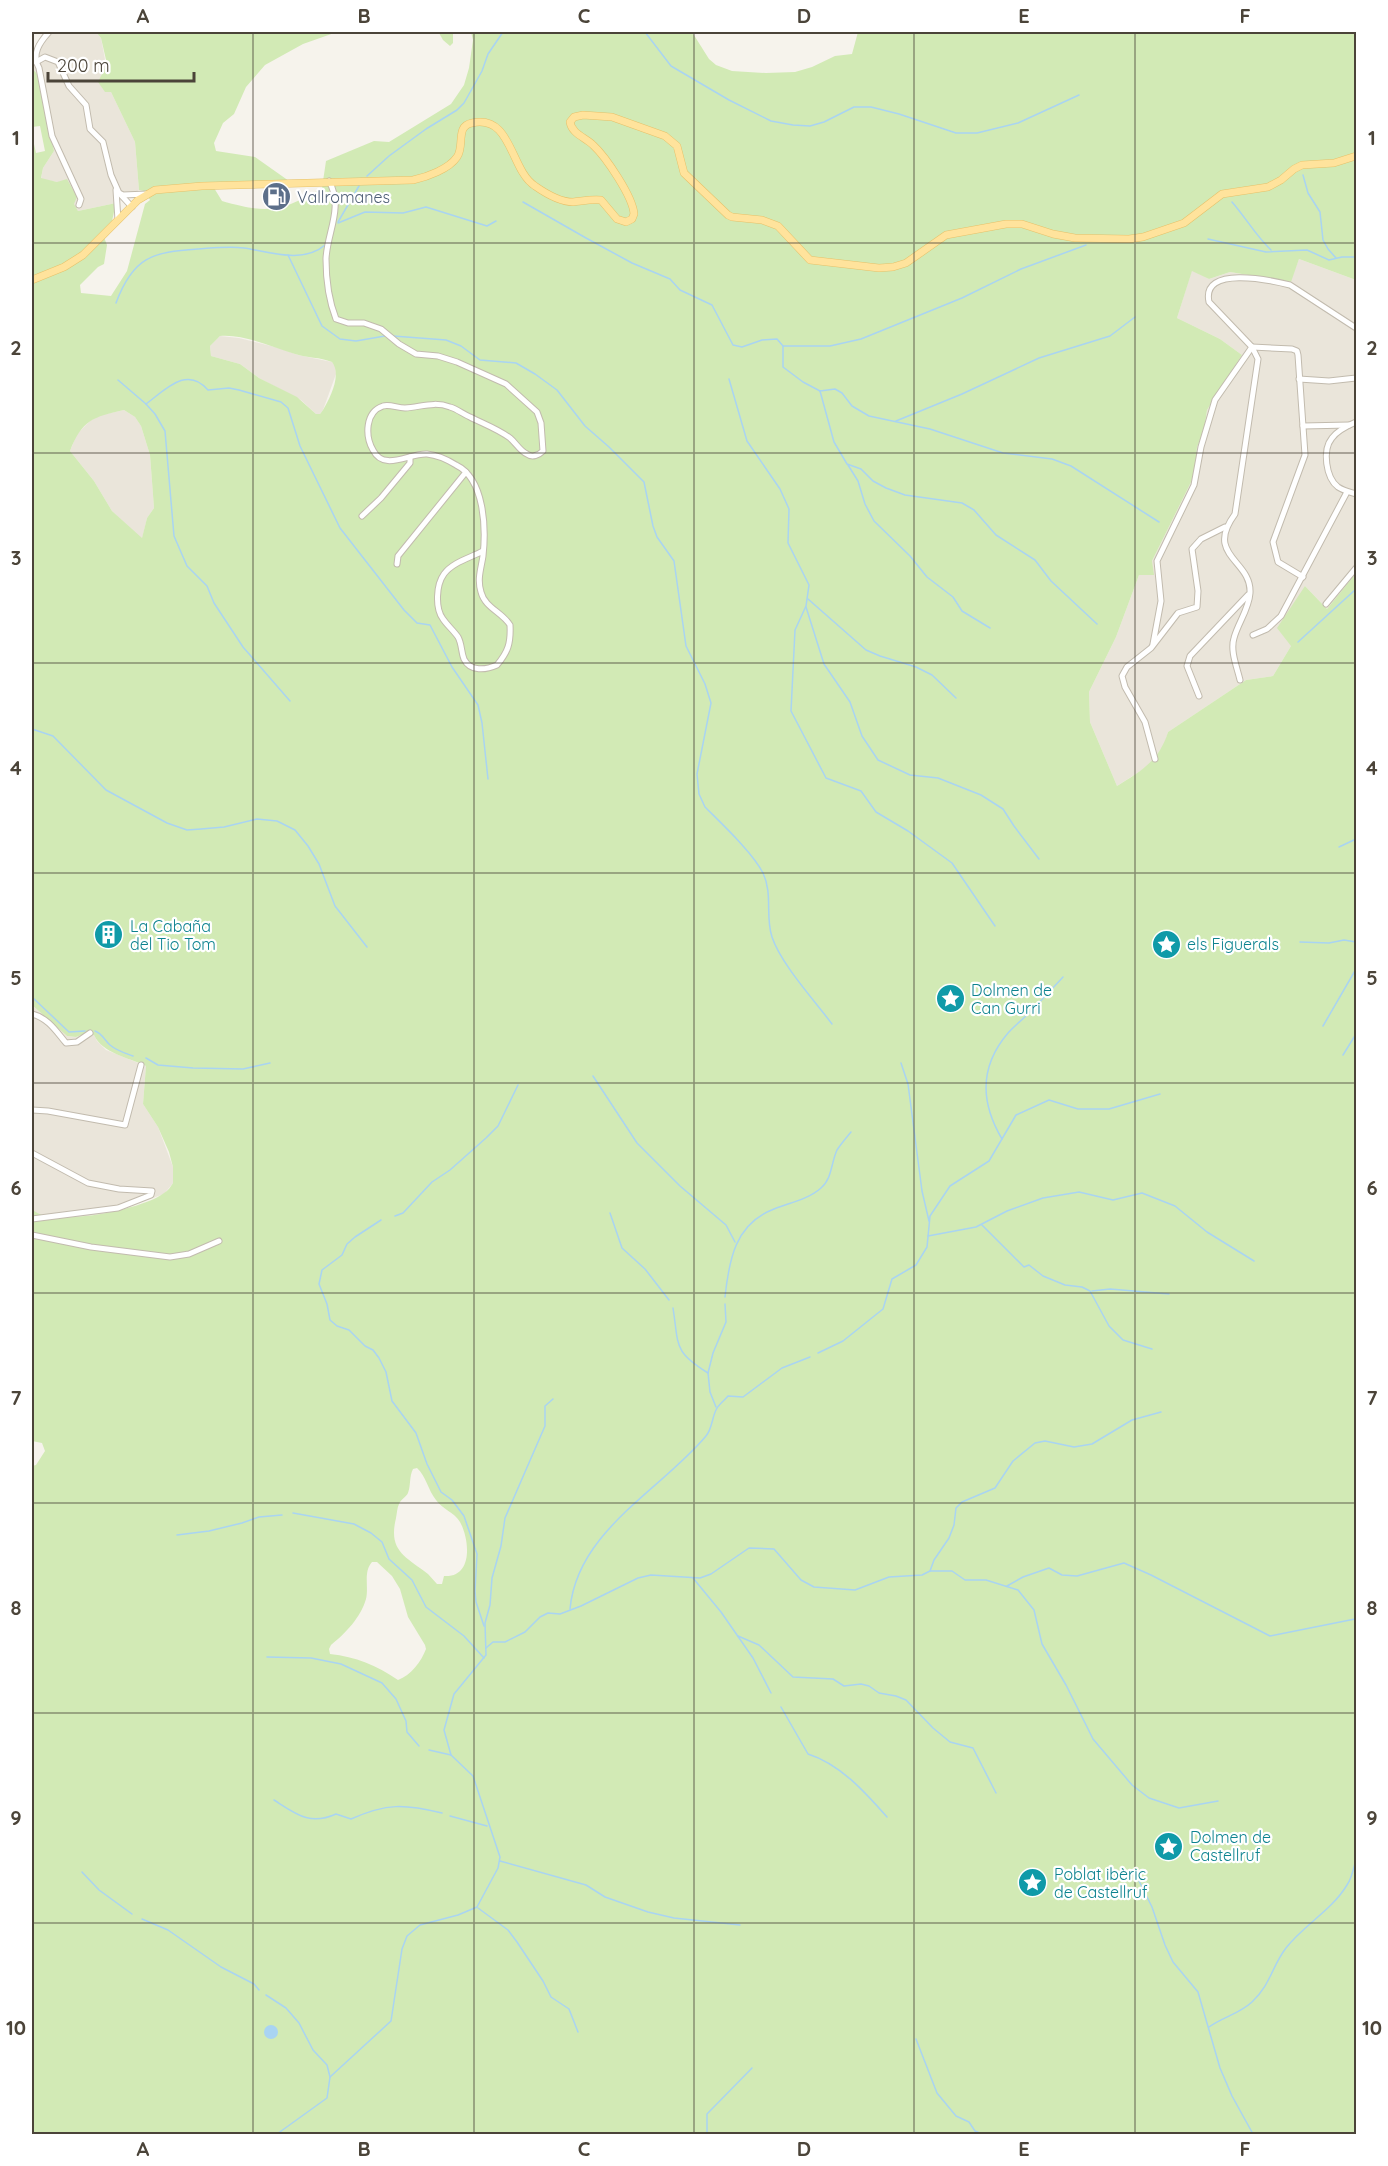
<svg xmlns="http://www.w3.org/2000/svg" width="1388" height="2166" font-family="Quicksand,sans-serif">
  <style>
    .residential { fill: #eae5da }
    .green { fill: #d2eab5; fill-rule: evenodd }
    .water { fill: #a9d4f2 }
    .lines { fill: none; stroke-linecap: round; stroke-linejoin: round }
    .stream { stroke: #a9d4f2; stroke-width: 1.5 }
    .minor-casing { stroke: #c2bbae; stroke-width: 7 }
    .major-casing { stroke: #e6c16a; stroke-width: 8 }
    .minor { stroke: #fff; stroke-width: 5 }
    .major { stroke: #ffe39c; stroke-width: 7 }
    .grid { fill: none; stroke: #4b4439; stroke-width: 1.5; stroke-opacity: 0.55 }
    .labels { text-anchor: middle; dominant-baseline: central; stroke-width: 4.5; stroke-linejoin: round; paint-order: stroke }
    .service-label { font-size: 16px; fill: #4e5e75; stroke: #fff; text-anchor: start }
    .culture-label { font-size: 16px; fill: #0d838f; stroke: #fff; text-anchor: start }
    .neatline { fill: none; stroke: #4b4439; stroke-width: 2 }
    .grid-label { font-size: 20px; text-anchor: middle; font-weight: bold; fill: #4b4439 }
  </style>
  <rect width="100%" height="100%" fill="#f6f3ec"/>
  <g class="residential">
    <path d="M 43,32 L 96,32 L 101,38 L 111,92 L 135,142 L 139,190 L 116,203 L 78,211 L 57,182 L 41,179 L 43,168 L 54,151 L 38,75 L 32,68 L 32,57 Z"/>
    <path d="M 1299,259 L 1356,280 L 1356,573 L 1327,609 L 1305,586 L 1291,646 L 1273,676 L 1246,680 L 1168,732 L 1164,745 L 1148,766 L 1117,786 L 1090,722 L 1089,692 L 1116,637 L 1139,575 L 1152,561 L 1195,474 L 1197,446 L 1204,431 L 1207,410 L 1242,355 L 1220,339 L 1177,318 L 1192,270 L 1209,279 L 1230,272 L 1290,282 Z"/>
    <path d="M 220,336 L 239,338 L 279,348 L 298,355 L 332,362 L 335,366 L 336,374 L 323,410 L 320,414 L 316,414 L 301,400 L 259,378 L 240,364 L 211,356 L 210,346 Z"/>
    <path d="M 124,410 L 135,417 L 141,426 L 150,455 L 154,508 L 147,518 L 142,539 L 112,511 L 94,481 L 70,451 L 77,434 L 90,421 L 101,415 Z"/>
    <path d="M 32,1005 L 67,1036 L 76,1037 L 84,1034 L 94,1035 L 97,1041 L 106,1050 L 146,1066 L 143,1104 L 158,1127 L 173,1167 L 173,1183 L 164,1194 L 110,1213 L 63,1219 L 35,1213 L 32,1209 Z"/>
  </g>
  <g class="green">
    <path d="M 96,32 L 337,32 L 303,44 L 265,65 L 246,87 L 234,114 L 223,123 L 214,143 L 216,151 L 255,157 L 289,181 L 211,183 L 222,201 C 268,214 281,212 322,188 L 326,161 L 374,141 L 389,142 L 451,104 L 464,85 L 469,68 L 473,40 L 471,32 L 692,32 L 709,59 L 716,65 L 732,71 L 766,73 L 795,72 L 812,67 L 835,56 L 852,54 L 858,32 L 1356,32 L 1356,280 L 1299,259 L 1291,282 L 1230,272 L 1209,279 L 1192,271 L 1177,318 L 1220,339 L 1242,355 L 1207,410 L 1204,431 L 1197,447 L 1195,474 L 1152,561 L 1154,575 L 1139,575 L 1116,637 L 1089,692 L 1090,722 L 1117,786 C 1141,771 1159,761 1168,732 L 1246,680 L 1273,676 L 1291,646 L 1277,628 L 1305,586 L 1327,609 L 1356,573 L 1356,2134 L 32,2134 L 32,1466 L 36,1465 L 45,1451 L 42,1443 L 32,1441 L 32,1209 C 49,1229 145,1209 164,1193 C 168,1191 171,1186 173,1183 L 173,1167 L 169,1152 L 158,1127 L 143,1104 L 146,1066 C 128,1057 103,1054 94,1035 L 84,1034 L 76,1037 L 67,1036 L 32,1005 L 32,193 L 34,192 L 32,185 L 32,135 L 36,153 L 45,151 L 40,126 L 32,127 L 32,68 L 38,75 L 54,151 L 43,168 L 41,178 L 57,182 L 67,179 L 77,197 L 74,204 L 78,211 L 116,203 L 112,221 L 102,232 L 107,245 L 104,264 L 98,267 L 80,285 L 81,293 L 111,296 L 127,271 L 145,204 L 150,200 L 144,191 L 139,190 L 135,142 L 111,92 L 105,92 L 98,82 L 107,64 L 101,38 ZM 220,336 C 245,334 271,347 295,354 C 307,358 320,357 332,362 C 342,375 330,398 323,410 L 320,414 L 316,414 L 297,397 L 259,378 L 240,364 L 211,356 L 210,346 ZM 124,410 L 135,417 L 141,426 L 150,455 L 154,508 L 147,518 L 142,538 L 112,511 L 94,481 L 70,451 C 82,420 93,417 124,410 ZM 417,1468 C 426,1476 428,1490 436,1500 C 442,1509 454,1512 460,1522 C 470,1540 473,1578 444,1576 L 442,1584 L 437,1584 C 434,1581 431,1577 428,1574 C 405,1556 388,1551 396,1518 C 397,1513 397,1508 399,1504 C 401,1499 406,1497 408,1493 C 411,1485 409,1477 413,1469 ZM 372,1562 L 377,1562 L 392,1576 L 400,1589 L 408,1617 L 425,1645 L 426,1649 C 421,1662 411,1675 398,1680 C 376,1665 356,1657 330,1654 L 329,1649 L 331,1645 C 345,1634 361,1617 366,1599 C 369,1587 363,1572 372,1562 Z"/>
    <path d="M 439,33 L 453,32 L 453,43 L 450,46 L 443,40 Z"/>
  </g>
  <circle class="water" cx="271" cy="2032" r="7"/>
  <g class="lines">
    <g class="stream">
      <path d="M 645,32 L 671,66 L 729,100 L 771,121 L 793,125 L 810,126 L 824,122 L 854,107 L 871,107 L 899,114 L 956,133 L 977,133 L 1018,123 L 1079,95"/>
      <path d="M 1303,175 L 1308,193 L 1320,212 L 1323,240 L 1328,249 L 1336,258"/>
      <path d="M 367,176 L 389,156 L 426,129 L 457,110 L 464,103 L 482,71 L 488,54 L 503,32"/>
      <path d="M 523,202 L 586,238 L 632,263 L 670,279 L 680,290 L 712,305 L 733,345 L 742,347 L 762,340 L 777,339 L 783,346 L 783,367 L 803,382 L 820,391 L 835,389 L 842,393 L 852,406 L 869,416 L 930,429 L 1003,453 L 1052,459 L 1071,466 L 1159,522"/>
      <path d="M 1232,202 C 1246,218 1256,236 1271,250"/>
      <path d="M 338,222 L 359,186"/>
      <path d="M 338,223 L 365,212 L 403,213 L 426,207 L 487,226 L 496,221"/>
      <path d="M 1208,239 L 1266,252 L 1307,250 L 1329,260 L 1342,257 L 1356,257"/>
      <path d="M 288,255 L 322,326 L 340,339 L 356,341 L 385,336"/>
      <path d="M 116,303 C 133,257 152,252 198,249 C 213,248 229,246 244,248 C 270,252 303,264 325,245"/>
      <path d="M 393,336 L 446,340 L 461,346 L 480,360 L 516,363 L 535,374 L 557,390 L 585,426 L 609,447 L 644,482 L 653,526 L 657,537 L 674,561 L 686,646 L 705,684 L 711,703 L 697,774 L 699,794 L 705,807 C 722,824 753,853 763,873 C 773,894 765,916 772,937 C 781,964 814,1000 832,1024"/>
      <path d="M 783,346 L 830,346 L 861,339 L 962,298 L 1021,269 L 1086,245"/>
      <path d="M 729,379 L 747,441 L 780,489 L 789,509 L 788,543 L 809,585 L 806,606 L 795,630 L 791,711 L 826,778 L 861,791 L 876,812 L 908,831 L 952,863 L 995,926"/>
      <path d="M 118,380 L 146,404 L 155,414 L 165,431 L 174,536 L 187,566 L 207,586 L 214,603 L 243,647 L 290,701"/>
      <path d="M 820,391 L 834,442 L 847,464 L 861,469 L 873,481 L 886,488 L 905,495 L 962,503 L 974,510 L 996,535 L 1035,560 L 1051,581 L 1097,624"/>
      <path d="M 146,404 C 165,390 187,365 208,390 L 229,388 L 239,390 L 281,402 L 288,408 L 300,446 L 340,528 L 404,610 L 417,623 L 430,625 L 452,667 L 478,705 L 482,723 L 488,779"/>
      <path d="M 896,421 L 962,394 L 1039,358 L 1110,336 L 1135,317"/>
      <path d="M 848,465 L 858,481 L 865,504 L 874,521 L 910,556 L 927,577 L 953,597 L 962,611 L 990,628"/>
      <path d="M 808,599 L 866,650 L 880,656 L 916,667 L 932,675 L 956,698"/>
      <path d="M 806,607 L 824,664 L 850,702 L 862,736 L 878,760 L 910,775 L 938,778 L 981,795 L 1003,809 L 1014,826 L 1039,859"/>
      <path d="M 1298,642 L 1356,589"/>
      <path d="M 32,729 L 53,736 L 106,790 L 167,823 L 187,830 L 201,829 L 224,827 L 257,819 L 277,821 L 295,830 L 308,846 L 319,864 L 335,906 L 367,947"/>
      <path d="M 1339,847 L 1356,839"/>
      <path d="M 1300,942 L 1329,943 L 1344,940 L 1356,942"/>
      <path d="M 32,997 L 69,1032 L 85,1031"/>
      <path d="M 1323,1026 L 1356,969"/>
      <path d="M 95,1031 C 103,1034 104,1040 110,1045 C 117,1051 125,1053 133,1056"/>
      <path d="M 1343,1055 L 1356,1034"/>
      <path d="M 146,1058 L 158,1065 L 193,1068 L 243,1069 L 270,1063"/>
      <path d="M 901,1063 L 908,1084 L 922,1191 L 929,1221"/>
      <path d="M 593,1076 L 637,1143 L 680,1186 L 726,1225 L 735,1242"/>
      <path d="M 1002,1139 C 980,1102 979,1067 1008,1033 C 1014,1026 1022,1020 1028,1014 C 1040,1002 1052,989 1063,977"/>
      <path d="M 610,1213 L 622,1248 L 645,1269 L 669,1300"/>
      <path d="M 395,1216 L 403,1213 L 432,1182 L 450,1170 L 486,1138 L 498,1126 L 518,1085"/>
      <path d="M 381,1220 L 355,1237 L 347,1244 L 342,1255 L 322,1270 L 319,1284 L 327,1304 L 330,1320 L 337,1326 L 349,1330 L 365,1346 L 373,1350 L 379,1358 L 386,1372 L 392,1401 L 416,1433 L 427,1464 L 441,1492 L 452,1500 L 464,1516 L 477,1554 L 475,1591 L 476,1602 L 484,1626"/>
      <path d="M 982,1225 L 1024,1267 L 1029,1265 L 1043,1276 L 1065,1285 L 1082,1287 L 1090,1291 L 1109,1326 L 1123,1340 L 1152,1349"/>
      <path d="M 928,1236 L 976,1227 L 1007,1211 L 1043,1198 L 1079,1192 L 1113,1200 L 1142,1193 L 1175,1206 L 1207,1232 L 1254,1261"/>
      <path d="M 1092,1291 L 1110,1289 L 1169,1294"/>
      <path d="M 725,1297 C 729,1260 735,1224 774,1209 C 789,1203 809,1199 821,1188 C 832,1179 831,1163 837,1150 C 841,1144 847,1137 851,1132"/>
      <path d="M 673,1308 C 679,1346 673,1351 708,1373"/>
      <path d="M 818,1353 L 843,1341 L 883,1309 L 892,1279 L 916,1265 L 927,1247 L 930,1216 L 950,1186 L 989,1161 L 1016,1115 L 1049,1100 L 1078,1109 L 1109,1109 L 1160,1094"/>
      <path d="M 716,1407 L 710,1392 L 708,1373 L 713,1353 L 726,1322 L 725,1304"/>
      <path d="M 293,1513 L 354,1524 L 371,1533 L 382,1542 L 389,1559 L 412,1580 L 426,1607 L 464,1636 L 484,1658"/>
      <path d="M 177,1535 L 209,1531 L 242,1523 L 259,1517 L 282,1515"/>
      <path d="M 930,1571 L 952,1571 L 965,1580 L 986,1580 L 1018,1590 L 1034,1610 L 1042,1644 L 1066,1685 L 1093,1739 L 1132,1785 L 1149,1798 L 1179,1808 L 1218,1801"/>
      <path d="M 693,1578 L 721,1612 L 753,1658 L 771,1693"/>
      <path d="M 1007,1586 L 1023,1577 L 1049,1568 L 1062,1575 L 1077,1576 L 1124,1563 L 1151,1575 L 1270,1636 L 1355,1619"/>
      <path d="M 570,1609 C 577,1531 661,1490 706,1436 C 712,1429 712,1418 716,1410 C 718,1405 724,1401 728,1396 L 743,1397 L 782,1368 L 810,1357"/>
      <path d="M 738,1636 L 759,1645 L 793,1677 L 833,1679 L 844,1686 L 861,1684 L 869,1686 L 879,1693 L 896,1696 L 906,1700 L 933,1728 L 950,1742 L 973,1748 L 996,1793"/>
      <path d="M 486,1648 L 493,1642 L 505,1642 L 525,1632 L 540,1617 L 548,1613 L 560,1614 L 581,1606 L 638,1578 L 651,1575 L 700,1578 L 711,1574 L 749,1548 L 774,1549 L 801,1580 L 814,1587 L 855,1590 L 889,1577 L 922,1575 L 930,1571 L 934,1560 L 949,1538 L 954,1525 L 956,1508 L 962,1502 L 995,1488 L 1013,1461 L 1035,1443 L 1045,1441 L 1074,1447 L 1092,1444 L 1132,1420 L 1161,1412"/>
      <path d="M 267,1657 L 311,1658 L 341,1664 L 382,1683 L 396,1699 L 406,1721 L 407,1732 L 419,1746"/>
      <path d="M 781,1707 L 808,1754 C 840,1764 865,1792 887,1817"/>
      <path d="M 429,1750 L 451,1755"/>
      <path d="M 274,1800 C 296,1814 310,1826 336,1814 L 351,1819 C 387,1803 404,1804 442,1813"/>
      <path d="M 450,1816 L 487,1826"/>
      <path d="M 500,1861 L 586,1885 L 605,1897 L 648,1912 L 674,1918 L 740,1925"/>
      <path d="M 82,1872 L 99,1890 L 132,1914"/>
      <path d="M 1138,1879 L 1152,1907 L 1165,1945 L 1173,1962 L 1198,1992 L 1220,2068 L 1232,2096 L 1253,2134"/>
      <path d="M 478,1908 L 508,1930 L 517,1942 L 543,1981 L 551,1997 L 569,2009 L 578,2032"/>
      <path d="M 142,1919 L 168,1930 L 221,1967 L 254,1984 L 259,1990"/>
      <path d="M 266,1995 L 286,2008 L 299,2023 L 313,2050 L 327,2065 L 330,2077"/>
      <path d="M 1209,2027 C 1223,2017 1239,2014 1252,2002 C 1271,1984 1272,1966 1286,1948 C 1304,1925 1332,1910 1347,1885 C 1352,1878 1354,1867 1356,1859"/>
      <path d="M 916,2039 L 937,2093 L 956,2116 L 969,2122 L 975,2131 L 982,2134"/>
      <path d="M 277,2134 L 327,2098 L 330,2077 L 391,2021 L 402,1949 L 407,1936 L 420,1925 L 458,1915 L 477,1907 L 498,1868 L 500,1857 L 473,1776 L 451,1755 L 444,1730 L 454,1694 L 486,1655 L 485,1623 L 490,1605 L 492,1578 L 501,1546 L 505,1518 L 545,1426 L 545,1406 L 553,1399"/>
      <path d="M 707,2134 L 707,2114 L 752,2068"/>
    </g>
    <defs>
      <g id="minor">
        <path d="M 49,32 C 40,42 31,54 39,68 L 52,136 L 81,199 L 79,205"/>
        <path d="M 36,62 L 45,57 L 58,62 L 69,86 L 86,105 L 90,129 L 103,142 L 111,175 L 119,193 L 123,195 L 147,194"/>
        <path d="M 329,181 C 344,208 327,232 326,259 C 326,279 329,301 336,319 L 348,323 L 364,323 L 381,329 L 399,344 L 416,354 L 438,356 L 457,362 L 506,384 L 537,412 L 541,423 L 543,451 C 539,455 532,458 527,454 C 520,451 516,443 510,438 C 498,429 484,424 470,417 C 463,414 457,409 450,407 C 434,401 421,407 405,408 C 397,408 390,404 383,406 C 365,412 365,436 373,450 C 384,472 409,453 427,454 C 437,455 448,460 456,465 C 485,479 486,529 483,556 C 481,569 477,579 481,592 C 485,608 502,612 510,625 C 511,643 508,652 497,665 C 486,670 470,672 464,659 C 461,652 462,644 458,637 C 453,630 447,625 443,619 C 435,608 436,585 444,574 C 453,562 470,558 483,551"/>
        <path d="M 116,190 L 118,220"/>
        <path d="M 120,194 L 132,207"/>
        <path d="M 1252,347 L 1292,349 L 1297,351 L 1298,355 L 1305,455 L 1273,542 L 1278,562 L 1303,577"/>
        <path d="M 1299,379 L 1329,381 L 1356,378"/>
        <path d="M 1356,422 C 1349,425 1337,431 1332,438 C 1322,450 1326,478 1338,487 C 1344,491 1350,492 1356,494"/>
        <path d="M 1303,426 L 1349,425"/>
        <path d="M 362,516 L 381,498 L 410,463 L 410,457"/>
        <path d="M 397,564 L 398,556 L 466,472"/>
        <path d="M 1326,604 L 1356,568"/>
        <path d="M 1253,635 L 1267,629 L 1281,616 L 1347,492"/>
        <path d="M 1153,644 L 1161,601 L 1157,561 L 1194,485 L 1201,447 L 1215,400 L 1252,347"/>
        <path d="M 1240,680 C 1237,667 1230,651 1234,638 C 1238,623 1249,609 1250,593 C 1252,560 1204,556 1235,514 L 1258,359 L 1252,347 L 1209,302 C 1201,265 1270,280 1290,285 L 1356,328"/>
        <path d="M 1199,696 L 1187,666 L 1190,656 L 1248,595"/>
        <path d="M 1155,759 L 1145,722 L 1125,687 L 1122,676 L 1127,667 L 1151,648 L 1178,613 L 1197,607 L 1198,591 L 1192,549 L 1201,539 L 1225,527"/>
        <path d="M 32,1014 C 48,1018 56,1031 66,1043 L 77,1042 L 90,1033"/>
        <path d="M 32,1110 L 48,1111 L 125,1125 L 141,1065"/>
        <path d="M 32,1153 L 88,1183 L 119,1189 L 152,1191 L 151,1195 L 118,1208 L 32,1219"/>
        <path d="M 32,1235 L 91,1247 L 170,1257 L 189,1254 L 219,1241"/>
      </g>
      <path id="major" d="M 32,280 L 64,267 L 83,255 L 138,200 L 155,190 L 202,186 L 413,180 C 427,177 449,169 457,157 C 465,146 455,126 472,123 C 512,114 510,170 535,186 C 545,193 561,202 573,202 C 583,201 591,199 601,200 L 617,219 L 626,222 L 632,219 L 634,214 C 633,197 606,157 593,145 C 585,137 572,134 570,122 L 574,117 L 583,115 L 612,117 L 665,136 L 677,146 L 684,173 L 728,215 L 732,217 L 762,220 L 778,226 L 810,260 L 879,268 L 893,267 L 906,263 L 946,235 L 1006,224 L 1022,224 L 1053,234 L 1075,238 L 1129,239 L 1143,237 L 1184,223 L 1222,194 L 1268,187 L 1281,180 L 1294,169 L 1302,165 L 1334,163 L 1356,156"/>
    </defs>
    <use href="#minor" class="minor-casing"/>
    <use href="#major" class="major-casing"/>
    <use href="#minor" class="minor"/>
    <use href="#major" class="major"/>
  </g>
  <path class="grid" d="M 253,32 L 253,2134M 474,32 L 474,2134M 694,32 L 694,2134M 914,32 L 914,2134M 1135,32 L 1135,2134M 32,243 L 1356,243M 32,453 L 1356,453M 32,663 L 1356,663M 32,873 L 1356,873M 32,1083 L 1356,1083M 32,1293 L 1356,1293M 32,1503 L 1356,1503M 32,1713 L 1356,1713M 32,1923 L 1356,1923"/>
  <defs>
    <symbol id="fuel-disc" viewBox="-11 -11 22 22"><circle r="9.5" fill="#5c6f8a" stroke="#fff"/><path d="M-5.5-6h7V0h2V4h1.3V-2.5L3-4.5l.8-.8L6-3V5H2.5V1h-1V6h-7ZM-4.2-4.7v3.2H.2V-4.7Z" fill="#fff"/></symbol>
    <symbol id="building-disc" viewBox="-11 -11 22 22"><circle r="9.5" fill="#0f9aa8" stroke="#fff"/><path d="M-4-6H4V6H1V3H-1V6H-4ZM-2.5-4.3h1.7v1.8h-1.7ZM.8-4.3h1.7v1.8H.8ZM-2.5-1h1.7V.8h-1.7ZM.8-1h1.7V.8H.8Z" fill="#fff"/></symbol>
    <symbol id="sight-disc" viewBox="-11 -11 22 22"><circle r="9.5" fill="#0f9aa8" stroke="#fff"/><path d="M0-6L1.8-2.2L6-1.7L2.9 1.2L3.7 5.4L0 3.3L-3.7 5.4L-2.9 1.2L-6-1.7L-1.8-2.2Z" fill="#fff"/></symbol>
  </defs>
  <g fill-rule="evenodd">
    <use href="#fuel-disc" x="260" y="180" width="33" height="33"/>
    <use href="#building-disc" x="92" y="918" width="33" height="33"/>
    <use href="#sight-disc" x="1150" y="928" width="33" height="33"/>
    <use href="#sight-disc" x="934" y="982" width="33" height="33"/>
    <use href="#sight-disc" x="1152" y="1830" width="33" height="33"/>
    <use href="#sight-disc" x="1016" y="1866" width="33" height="33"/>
  </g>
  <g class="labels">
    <g class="service-label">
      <text x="297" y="197">Vallromanes</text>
    </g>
    <g class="culture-label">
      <text x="130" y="926">La Cabaña<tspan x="130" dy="18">del Tio Tom</tspan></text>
      <text x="1187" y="944">els Figuerals</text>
      <text x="971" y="990">Dolmen de<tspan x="971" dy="18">Can Gurri</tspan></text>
      <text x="1190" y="1837">Dolmen de<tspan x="1190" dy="18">Castellruf</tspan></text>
      <text x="1054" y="1874">Poblat ibèric<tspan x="1054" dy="18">de Castellruf</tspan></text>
    </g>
  </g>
  <rect width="1388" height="2166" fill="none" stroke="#ffffff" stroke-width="66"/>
  <path d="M48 72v9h146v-9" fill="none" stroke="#4b4439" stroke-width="3"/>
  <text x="57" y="72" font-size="18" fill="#4b4439" stroke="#ffffff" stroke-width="4.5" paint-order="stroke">200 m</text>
  <rect x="33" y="33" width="1322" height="2100" class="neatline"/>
  <g class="grid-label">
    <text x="143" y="23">A</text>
    <text x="364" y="23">B</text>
    <text x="584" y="23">C</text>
    <text x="804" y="23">D</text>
    <text x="1024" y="23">E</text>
    <text x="1245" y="23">F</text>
    <text x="16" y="145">1</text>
    <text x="1372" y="145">1</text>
    <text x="16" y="355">2</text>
    <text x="1372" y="355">2</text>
    <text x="16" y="565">3</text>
    <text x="1372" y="565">3</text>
    <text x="16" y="775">4</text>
    <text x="1372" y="775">4</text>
    <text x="16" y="985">5</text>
    <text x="1372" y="985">5</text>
    <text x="16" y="1195">6</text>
    <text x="1372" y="1195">6</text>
    <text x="16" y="1405">7</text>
    <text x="1372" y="1405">7</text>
    <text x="16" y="1615">8</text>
    <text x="1372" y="1615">8</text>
    <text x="16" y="1825">9</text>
    <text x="1372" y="1825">9</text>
    <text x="16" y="2035">10</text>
    <text x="1372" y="2035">10</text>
    <text x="143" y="2156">A</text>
    <text x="364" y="2156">B</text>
    <text x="584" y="2156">C</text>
    <text x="804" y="2156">D</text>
    <text x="1024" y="2156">E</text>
    <text x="1245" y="2156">F</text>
  </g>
</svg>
